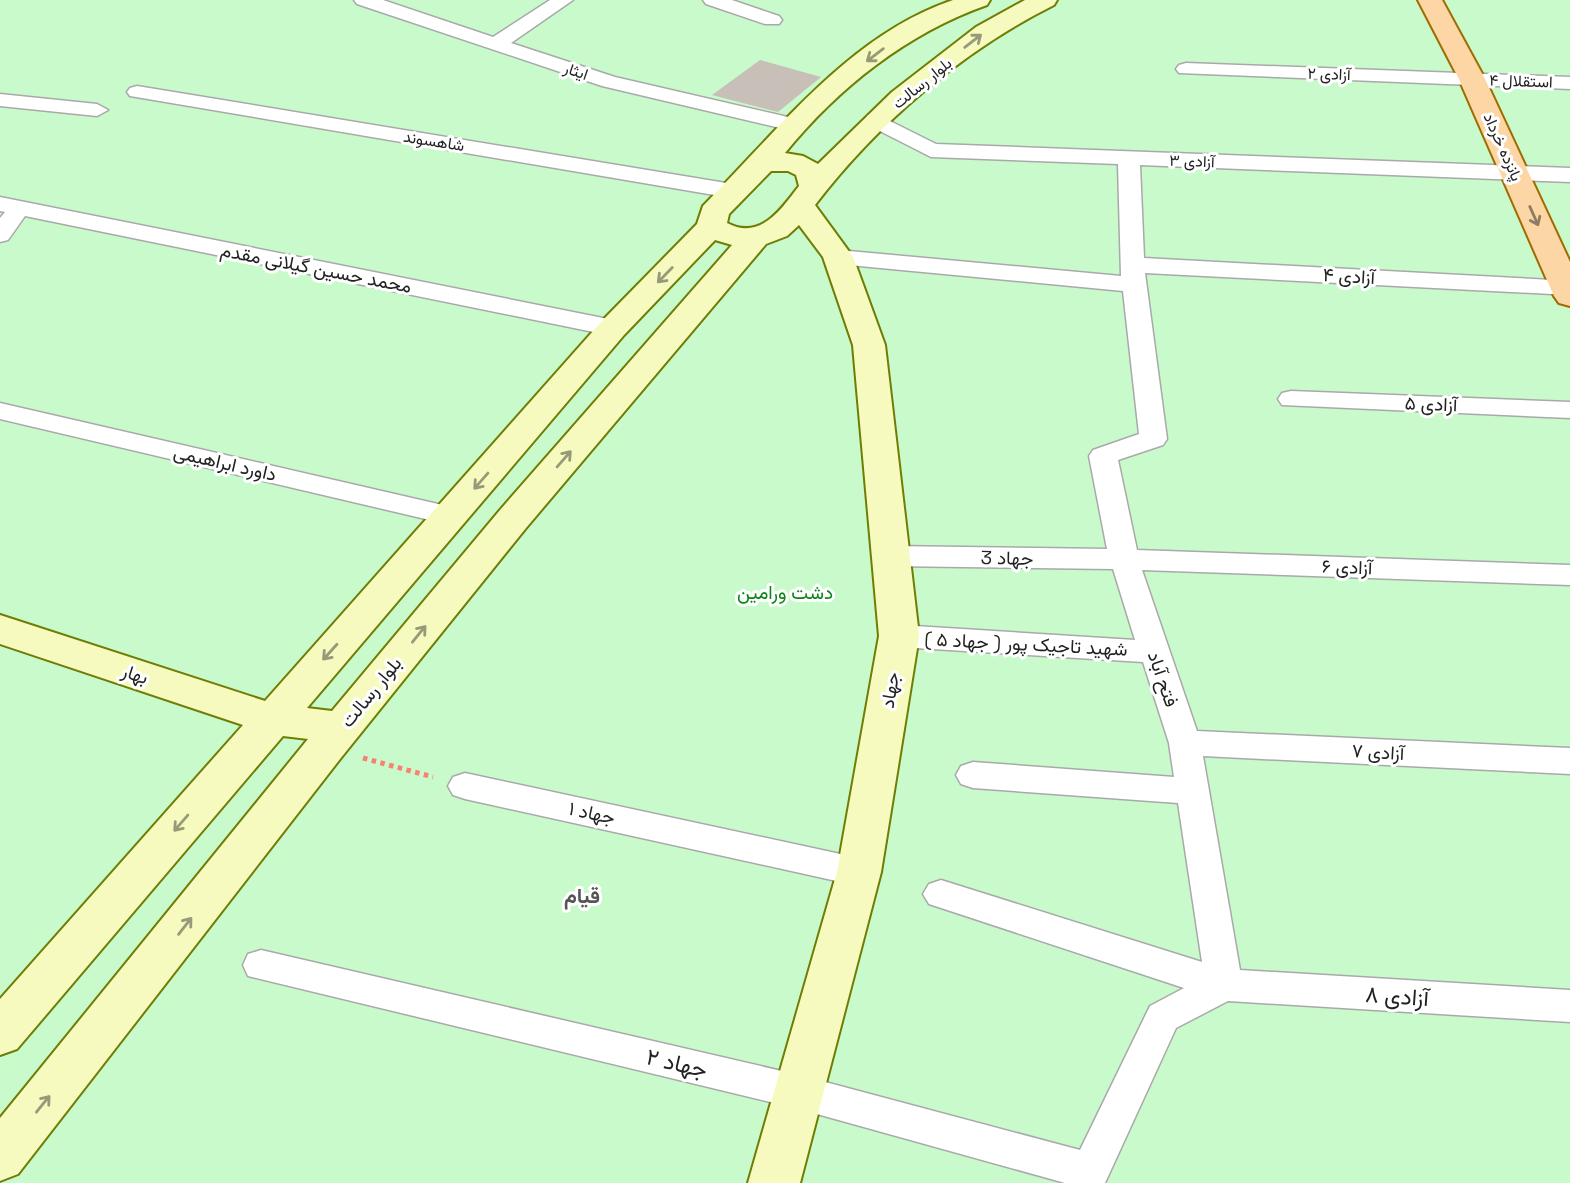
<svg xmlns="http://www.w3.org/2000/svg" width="1570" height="1183" font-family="'Space Grotesk',Vazirmatn,sans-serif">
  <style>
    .park { fill: #c8facc }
    .building { fill: #c7bfb8 }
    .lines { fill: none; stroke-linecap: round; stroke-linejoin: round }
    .street-casing { stroke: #a9a9a9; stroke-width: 3 }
    .secondary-casing { stroke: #707d05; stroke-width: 4 }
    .primary-casing { stroke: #a06b00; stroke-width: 4 }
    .path { stroke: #fa8072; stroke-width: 5; stroke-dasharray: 4.5 4.5; stroke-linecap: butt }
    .street { fill: #fff; fill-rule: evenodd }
    .secondary { fill: #f7fabf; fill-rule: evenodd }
    .primary { fill: #fcd6a4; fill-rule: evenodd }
    .oneway { stroke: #979978 }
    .oneway2 { stroke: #8f7c63 }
    .labels { text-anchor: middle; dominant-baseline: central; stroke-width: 6; stroke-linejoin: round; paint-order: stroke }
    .far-street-label { font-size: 16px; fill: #222; stroke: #fff }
    .street-label { font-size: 19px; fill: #222; stroke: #fff }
    .park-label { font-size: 19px; fill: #0c8416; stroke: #fff }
    .neighbourhood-label { font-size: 21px; font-weight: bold; fill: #555; stroke: #fff }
    .near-street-label { font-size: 23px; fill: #222; stroke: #fff }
  </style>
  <rect width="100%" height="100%" fill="#f2efe9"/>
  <rect class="park" x="0" y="0" width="1570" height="1183"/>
  <path class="building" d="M 760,60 L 821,77 L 778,112 L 712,95 Z"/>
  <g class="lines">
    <defs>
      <g id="street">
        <path d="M 354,0 L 383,0 L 493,37 L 550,0 L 573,0 L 511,43 L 615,77 L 801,120 L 804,125 L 793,131 L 602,86 L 357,4 Z"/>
        <path d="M 703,0 L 732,0 L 779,16 L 782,20 L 779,24 L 765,24 L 706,4 Z"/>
        <path d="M 1186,63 L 1570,77 L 1570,89 L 1179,73 L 1176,69 L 1179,65 Z"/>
        <path d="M 137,86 L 732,184 L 743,191 L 732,198 L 130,96 L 127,92 L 130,88 Z"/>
        <path d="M 0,94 L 97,104 L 108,110 L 97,116 L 0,106 Z"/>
        <path d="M 876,114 L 936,144 L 1570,168 L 1570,182 L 1140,165 L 1144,258 L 1570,281 L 1570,295 L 1145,273 L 1167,439 L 1163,445 L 1118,460 L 1137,550 L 1570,565 L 1570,585 L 1142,570 L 1197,731 L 1570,748 L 1570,774 L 1203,756 L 1240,970 L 1570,990 L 1570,1022 L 1228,1001 L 1176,1028 L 1105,1183 L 1065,1183 L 799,1109 L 248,976 L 243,965 L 248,954 L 261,950 L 799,1075 L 1080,1150 L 1150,1006 L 1184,988 L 929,904 L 923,894 L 929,884 L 941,880 L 1202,962 L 1178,803 L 973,788 L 961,784 L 956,775 L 961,766 L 973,762 L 1174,777 L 1169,743 L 1143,662 L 899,647 L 888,644 L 884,636 L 888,628 L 899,625 L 1135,640 L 1113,569 L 890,566 L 880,563 L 875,556 L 880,549 L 890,546 L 1107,549 L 1089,456 L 1093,450 L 1139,434 L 1123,291 L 838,264 L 830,262 L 826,257 L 830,252 L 838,250 L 1121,276 L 1118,164 L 931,157 L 868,125 L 865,120 L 868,115 Z"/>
        <path d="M 0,197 L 613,320 L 622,323 L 626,328 L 622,333 L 613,336 L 25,216 L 8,240 L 0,242 L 0,218 L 5,212 L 0,211 Z"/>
        <path d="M 1291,391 L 1570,402 L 1570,418 L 1282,405 L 1278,399 L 1282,393 Z"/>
        <path d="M 0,403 L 451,507 L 461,509 L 465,516 L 461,523 L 451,525 L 0,419 Z"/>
        <path d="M 465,773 L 859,858 L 871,862 L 876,872 L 871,882 L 859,886 L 465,799 L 453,795 L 448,786 L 453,777 Z"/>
      </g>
      <path id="secondary" d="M 953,0 L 990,0 L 987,5 C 907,33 838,88 785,153 L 803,156 L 818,164 L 892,92 L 976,27 L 1025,0 L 1057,0 L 1054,5 C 962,51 878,123 815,205 L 853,257 L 885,345 L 919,636 L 881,872 L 800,1183 L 748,1183 L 837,872 L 879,636 L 853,345 L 823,257 L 799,225 L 787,236 L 766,244 L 526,528 L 340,759 L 18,1174 L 0,1181 L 0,1118 L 308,739 L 283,736 L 17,1049 L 0,1055 L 0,999 L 243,725 L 0,644 L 0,615 L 265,701 L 602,321 L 697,224 L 703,206 C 778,131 849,35 953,0 ZM 771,171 L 788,171 L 796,175 L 799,186 C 782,208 761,241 727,223 L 729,214 ZM 715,240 L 732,245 L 500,510 L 332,711 L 307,708 L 624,335 Z"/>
      <path id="primary" d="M 1418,0 L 1442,0 L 1485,79 L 1570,262 L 1570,306 L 1559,303 L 1554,296 L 1459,79 Z"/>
    </defs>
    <use href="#street" class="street-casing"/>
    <use href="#secondary" class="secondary-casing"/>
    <use href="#primary" class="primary-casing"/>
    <path class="path" d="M 363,758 L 433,777"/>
    <use href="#street" class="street"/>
    <use href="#secondary" class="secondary"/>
    <use href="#primary" class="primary"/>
  </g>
  <defs><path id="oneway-shaft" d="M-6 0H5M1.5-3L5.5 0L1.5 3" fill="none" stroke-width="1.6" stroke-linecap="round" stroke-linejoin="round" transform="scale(1.75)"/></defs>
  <g class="oneway">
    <use href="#oneway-shaft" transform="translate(973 41) rotate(-38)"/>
    <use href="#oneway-shaft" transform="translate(875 55) rotate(143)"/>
    <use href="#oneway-shaft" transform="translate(665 275) rotate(134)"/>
    <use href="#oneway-shaft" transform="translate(564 459) rotate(-49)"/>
    <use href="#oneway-shaft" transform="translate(481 481) rotate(131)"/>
    <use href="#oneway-shaft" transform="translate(419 634) rotate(-51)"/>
    <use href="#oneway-shaft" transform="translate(330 652) rotate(132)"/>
    <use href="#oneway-shaft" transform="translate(181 823) rotate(131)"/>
    <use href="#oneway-shaft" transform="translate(185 926) rotate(-52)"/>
    <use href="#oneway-shaft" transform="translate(43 1104) rotate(-51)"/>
  </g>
  <use class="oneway2" href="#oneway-shaft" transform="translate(1534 216) rotate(66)"/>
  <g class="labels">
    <g class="far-street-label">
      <text transform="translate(576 71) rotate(19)">ایثار</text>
      <text transform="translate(1329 74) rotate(2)">آزادی ۲</text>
      <text transform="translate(1521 81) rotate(2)">استقلال ۴</text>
      <text transform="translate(922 83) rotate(-39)">بلوار رسالت</text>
      <text transform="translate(434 141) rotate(9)">شاهسوند</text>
      <text transform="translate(1503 147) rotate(66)">پانزده خرداد</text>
      <text transform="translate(1192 161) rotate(2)">آزادی ۳</text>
    </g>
    <g class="street-label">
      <text transform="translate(316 268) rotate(11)">محمد حسین گیلانی مقدم</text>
      <text transform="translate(1349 276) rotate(3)">آزادی ۴</text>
      <text transform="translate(1431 404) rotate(2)">آزادی ۵</text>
      <text transform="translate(225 463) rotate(13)">داورد ابراهیمی</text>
      <text transform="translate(1007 558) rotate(1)">جهاد 3</text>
      <text transform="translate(1347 567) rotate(2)">آزادی ۶</text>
      <text transform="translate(1026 644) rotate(3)">شهید تاجیک پور ( جهاد ۵ )</text>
      <text transform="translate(135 674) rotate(18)">بهار</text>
      <text transform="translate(1163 679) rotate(71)">فتح آباد</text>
      <text transform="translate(890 690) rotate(-81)">جهاد</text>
      <text transform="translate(371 692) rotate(-51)">بلوار رسالت</text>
      <text transform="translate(1378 752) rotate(3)">آزادی ۷</text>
      <text transform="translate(592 813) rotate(12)">جهاد ۱</text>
    </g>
    <g class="park-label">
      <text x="785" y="592">دشت ورامین</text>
    </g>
    <g class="neighbourhood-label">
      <text x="582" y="895">قیام</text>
    </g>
    <g class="near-street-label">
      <text transform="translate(1397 996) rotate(4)">آزادی ۸</text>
      <text transform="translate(677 1063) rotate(13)">جهاد ۲</text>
    </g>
  </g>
</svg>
